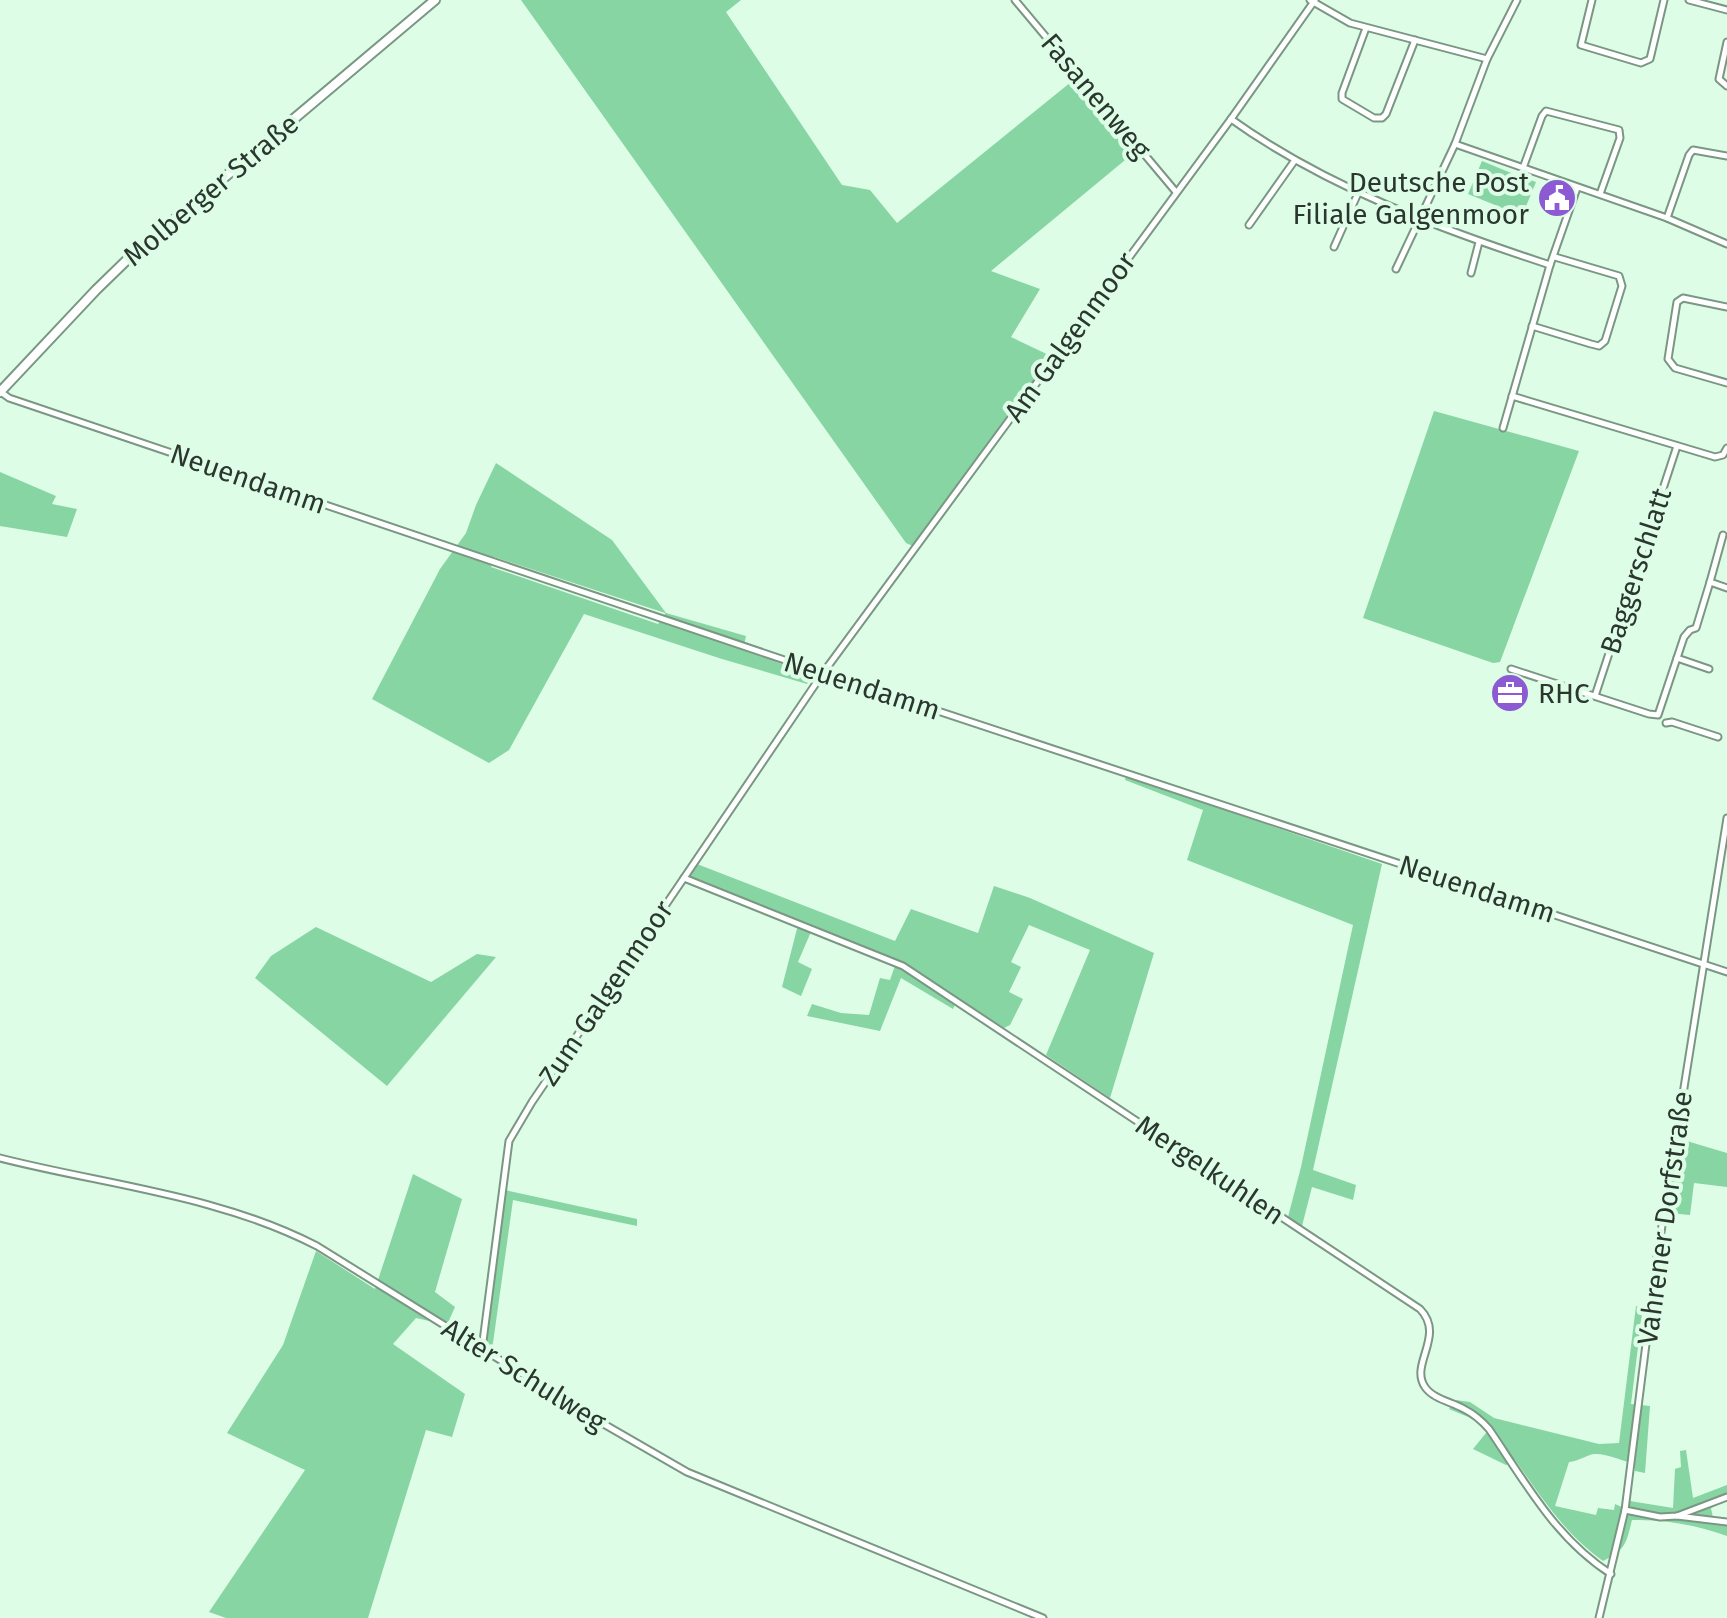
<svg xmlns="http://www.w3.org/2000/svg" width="1727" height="1618" font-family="'Fira Sans',sans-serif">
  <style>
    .green { fill: #86d5a2; fill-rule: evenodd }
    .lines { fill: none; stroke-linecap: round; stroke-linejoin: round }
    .minor-casing { stroke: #7a9783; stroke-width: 9 }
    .secondary-casing { stroke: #7a9783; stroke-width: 12 }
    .minor { stroke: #fff; stroke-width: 5 }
    .secondary { stroke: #fff; stroke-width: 8 }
    .labels { text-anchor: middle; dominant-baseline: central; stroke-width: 8; stroke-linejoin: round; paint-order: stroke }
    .street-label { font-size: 28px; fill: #2a362e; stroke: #defde7 }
    .poi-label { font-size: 28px; fill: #2a362e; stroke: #defde7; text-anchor: end }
  </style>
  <rect width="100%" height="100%" fill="#defde7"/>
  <g class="green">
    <path d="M 521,0 L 741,0 L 726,12 L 842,185 L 870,190 L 897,223 L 1076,78 L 1136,151 L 991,271 L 1040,289 L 1011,337 L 1053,357 L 915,547 L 906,543 Z"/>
    <path d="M 1482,161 L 1516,175 L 1513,181 L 1520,184 L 1524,178 L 1536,182 L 1522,216 L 1468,194 Z"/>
    <path d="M 1434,411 L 1579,451 L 1500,662 L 1493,663 L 1363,618 Z"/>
    <path d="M 496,463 L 612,540 L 666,613 L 746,636 L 743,650 L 812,675 L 807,684 L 722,659 L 584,614 L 509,750 L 489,763 L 372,699 L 440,569 L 466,533 L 476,505 ZM 494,557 L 665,613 L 665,614 L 658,624 L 491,567 Z"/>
    <path d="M 0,472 L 56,496 L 52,504 L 77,509 L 67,537 L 0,526 Z"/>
    <path d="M 1126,776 L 1382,864 L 1313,1170 L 1356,1185 L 1353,1200 L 1312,1187 L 1302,1226 L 1288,1217 L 1301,1167 L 1353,925 L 1187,860 L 1203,810 L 1125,780 Z"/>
    <path d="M 697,864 L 895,941 L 911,909 L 978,933 L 994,886 L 1030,898 L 1154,953 L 1110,1098 L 1046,1055 L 1090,950 L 1029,925 L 1011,962 L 1021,967 L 1009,992 L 1023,999 L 1010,1025 L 1004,1028 L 958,998 L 953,1009 L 901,978 L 880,1031 L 807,1016 L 812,1004 L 841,1013 L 869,1015 L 880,978 L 890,980 L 897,960 L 813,927 L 798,962 L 812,969 L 801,996 L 782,987 L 799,921 L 690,876 Z"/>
    <path d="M 316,927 L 431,982 L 477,954 L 496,957 L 387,1086 L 255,978 L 271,956 Z"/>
    <path d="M 1680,1139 L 1727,1153 L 1727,1187 L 1694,1183 L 1690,1215 L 1669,1213 Z"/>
    <path d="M 413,1174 L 462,1199 L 435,1292 L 455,1307 L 447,1325 L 416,1318 L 393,1344 L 465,1394 L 452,1437 L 426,1430 L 368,1618 L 226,1618 L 209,1612 L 305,1470 L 227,1433 L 283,1345 L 316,1251 L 375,1289 Z"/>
    <path d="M 505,1190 L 637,1219 L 637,1226 L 513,1200 L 492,1350 L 485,1347 Z"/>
    <path d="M 1636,1306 L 1643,1306 L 1631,1404 L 1650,1406 L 1645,1473 L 1635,1471 L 1635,1464 C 1623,1461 1606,1453 1594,1454 C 1587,1455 1579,1461 1569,1462 L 1555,1506 L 1596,1515 L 1598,1508 L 1614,1510 L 1615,1504 L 1624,1508 L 1630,1501 L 1673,1508 L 1675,1469 L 1681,1467 L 1680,1451 L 1686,1450 L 1693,1498 L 1727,1485 L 1727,1500 L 1711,1508 L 1714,1523 L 1727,1525 L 1727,1536 C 1695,1525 1665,1519 1632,1520 C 1626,1544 1626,1549 1603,1561 C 1565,1534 1541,1497 1515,1460 L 1506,1465 L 1473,1449 L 1490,1428 L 1481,1419 L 1473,1419 L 1449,1409 L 1456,1400 L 1470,1402 L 1494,1418 L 1599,1444 L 1619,1443 Z"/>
  </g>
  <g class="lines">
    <defs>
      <g id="minor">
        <path d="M 1015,0 L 1176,192"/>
        <path d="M 1310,0 L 1350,23 L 1487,59"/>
        <path d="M 1592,0 L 1581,45 L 1641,63 L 1650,59 L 1664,0"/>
        <path d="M 1689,0 L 1727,10"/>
        <path d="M 1366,28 L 1342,93 L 1342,99 L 1374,118 L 1382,118 L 1386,114 L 1415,40"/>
        <path d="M 1727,42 L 1719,79 L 1727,86"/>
        <path d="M 1231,119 C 1326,187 1440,229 1550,265"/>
        <path d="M 1455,144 L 1667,218 L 1727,244"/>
        <path d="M 1523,168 L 1542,116 L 1546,111 L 1619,130 L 1620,138 L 1600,194"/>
        <path d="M 1667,218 L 1689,155 L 1693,150 L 1727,156"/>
        <path d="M 1249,225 L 1295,160"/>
        <path d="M 1334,247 L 1359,191"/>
        <path d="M 1396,269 L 1455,144 L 1487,59 L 1517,0"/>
        <path d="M 1471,273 L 1479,242"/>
        <path d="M 1727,307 L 1683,298 L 1677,302 L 1668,359 L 1675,368 L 1727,383"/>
        <path d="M 1532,326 L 1591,344 L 1599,346 L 1605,341 L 1622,286 L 1619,276 L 1555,257"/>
        <path d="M 1,392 L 9,398 L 823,673 L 1727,972"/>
        <path d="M 1512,396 L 1715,457 L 1723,455 L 1727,448"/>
        <path d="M 1503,428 L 1550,265 L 1577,188"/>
        <path d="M 1710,582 L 1723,535"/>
        <path d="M 1677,658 L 1709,669"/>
        <path d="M 1511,669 L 1649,714 L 1658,715 L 1684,637 L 1690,630 L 1696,628 L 1710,582 L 1727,588"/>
        <path d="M 1595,696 L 1677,446"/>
        <path d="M 1666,723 L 1672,722 L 1718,737"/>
        <path d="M 684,878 L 903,966 L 1420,1309 C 1446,1336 1409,1364 1425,1387 C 1433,1399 1452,1402 1464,1409 C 1474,1414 1481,1420 1489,1429 C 1525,1482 1556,1539 1611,1574"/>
        <path d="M 0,1158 C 106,1185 218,1195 317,1246 L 595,1419 L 687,1472 L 1043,1618"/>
        <path d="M 482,1349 L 509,1141 L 532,1102 L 823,673 L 1231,119 L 1315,0"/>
        <path d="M 1625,1510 L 1660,1517 L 1677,1516 L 1727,1497"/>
        <path d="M 1677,1516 L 1727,1522"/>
        <path d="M 1599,1618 L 1625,1510 L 1657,1257 L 1727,818"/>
      </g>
      <path id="secondary" d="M 0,392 L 96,290 L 131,256 L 435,0"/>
    </defs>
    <use href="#minor" class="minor-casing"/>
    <use href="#secondary" class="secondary-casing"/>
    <use href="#minor" class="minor"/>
    <use href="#secondary" class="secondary"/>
  </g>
  <defs>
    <symbol id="civic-disc" viewBox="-11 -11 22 22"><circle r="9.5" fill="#8c5bd4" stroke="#defde7"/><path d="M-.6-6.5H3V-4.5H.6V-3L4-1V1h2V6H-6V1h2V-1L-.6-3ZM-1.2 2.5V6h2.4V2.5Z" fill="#fff"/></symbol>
    <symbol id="office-disc" viewBox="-11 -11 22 22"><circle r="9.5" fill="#8c5bd4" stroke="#defde7"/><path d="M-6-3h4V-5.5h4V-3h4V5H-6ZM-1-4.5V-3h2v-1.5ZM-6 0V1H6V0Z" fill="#fff"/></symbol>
  </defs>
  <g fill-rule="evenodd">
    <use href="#civic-disc" x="1535" y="176" width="44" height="44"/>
    <use href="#office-disc" x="1488" y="671" width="44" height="44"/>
  </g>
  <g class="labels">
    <g class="street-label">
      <text transform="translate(1096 96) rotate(50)">Fasanenweg</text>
      <text transform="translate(211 190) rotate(-40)">Molberger Straße</text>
      <text transform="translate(1070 337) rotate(-54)">Am Galgenmoor</text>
      <text transform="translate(248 479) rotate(19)">Neuendamm</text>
      <text transform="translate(1636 571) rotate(-72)">Baggerschlatt</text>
      <text transform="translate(862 686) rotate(18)">Neuendamm</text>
      <text transform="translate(1477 889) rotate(18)">Neuendamm</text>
      <text transform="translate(606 993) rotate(-56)">Zum Galgenmoor</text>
      <text transform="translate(1210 1170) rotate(34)">Mergelkuhlen</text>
      <text transform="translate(1665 1218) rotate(-82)">Vahrener Dorfstraße</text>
      <text transform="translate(524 1375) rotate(32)">Alter Schulweg</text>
    </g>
    <g class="poi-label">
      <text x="1529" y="182">Deutsche Post<tspan x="1529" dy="32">Filiale Galgenmoor</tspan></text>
      <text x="1538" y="693" text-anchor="start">RHC</text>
    </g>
  </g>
</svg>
